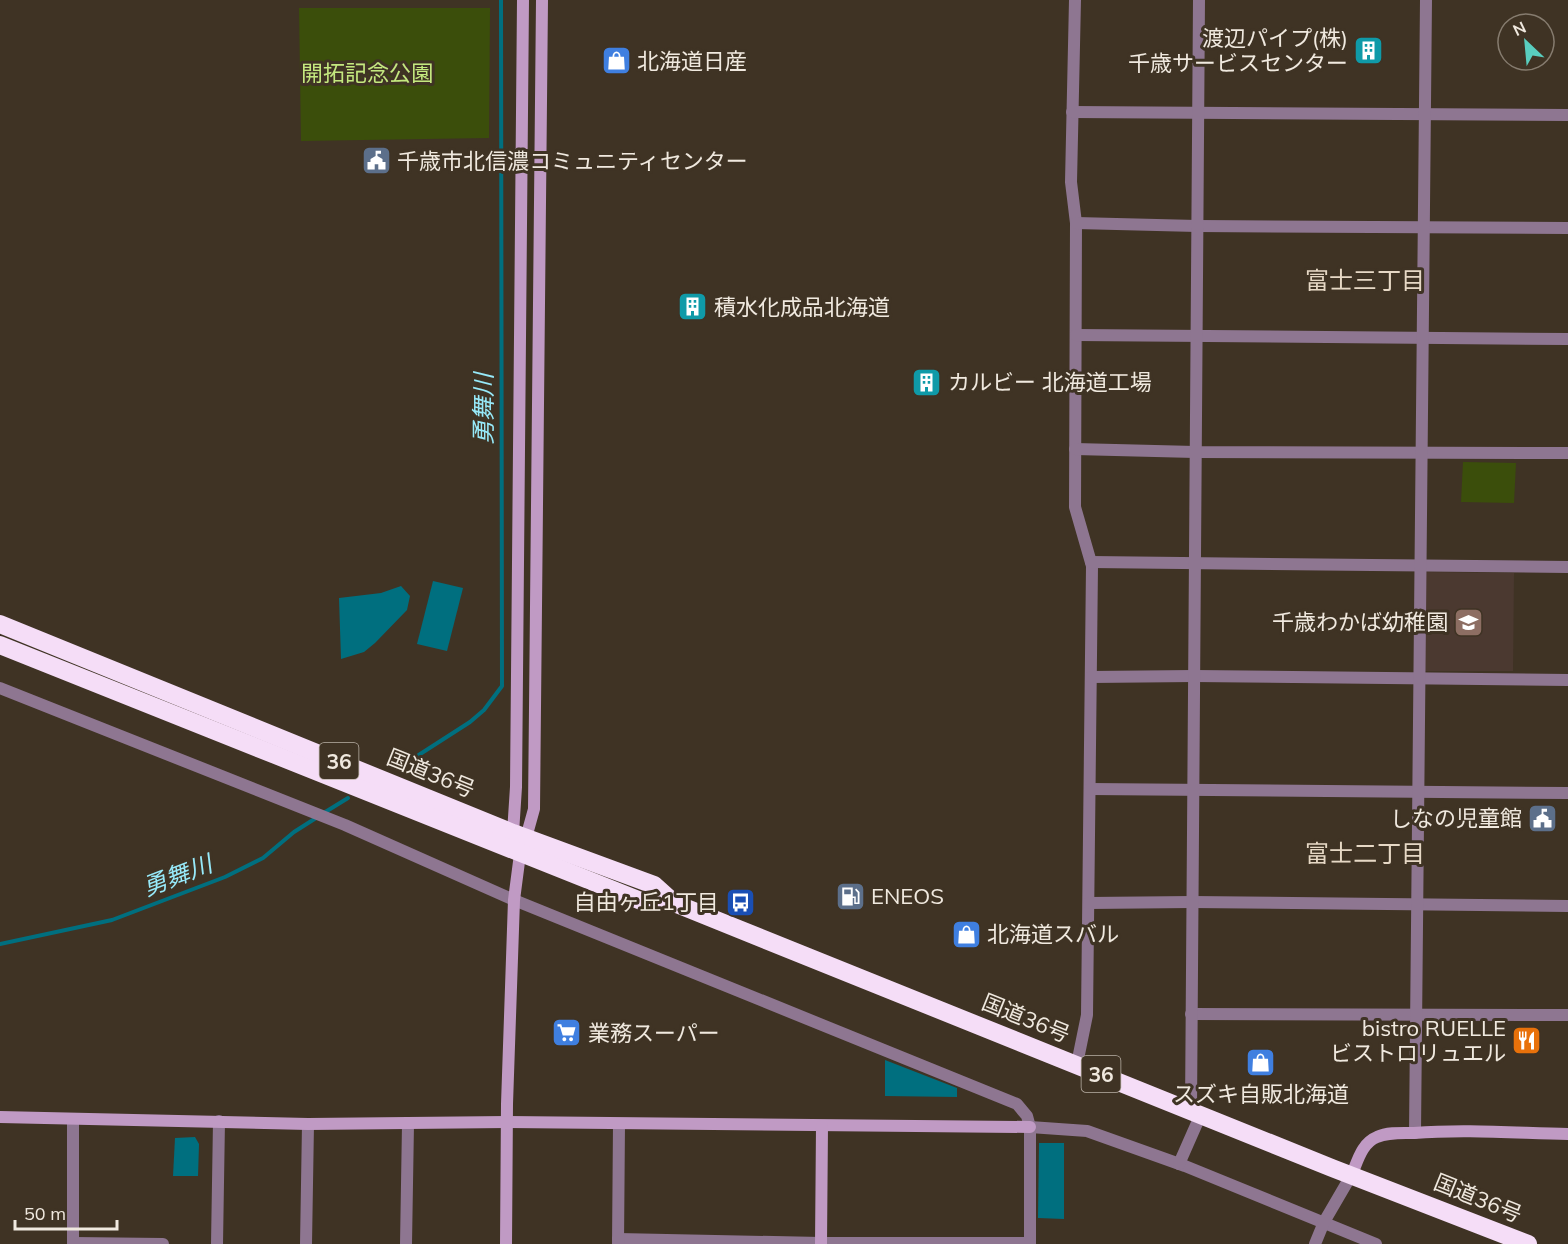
<svg xmlns="http://www.w3.org/2000/svg" width="1568" height="1244" font-family="Mulish,'Noto Sans JP',sans-serif">
  <style>
    .education { fill: #4b3930 }
    .green { fill: #3b4e0b }
    .water { fill: #006f7f }
    .lines { fill: none; stroke-linecap: round; stroke-linejoin: round }
    .stream { stroke: #006f7f; stroke-width: 4 }
    .street { stroke: #8e7691; stroke-width: 12 }
    .secondary { stroke: #c09ac4; stroke-width: 12 }
    .highway { stroke: #f5ddf7; stroke-width: 18 }
    .labels { text-anchor: middle; dominant-baseline: central; stroke-width: 6; stroke-linejoin: round; paint-order: stroke }
    .shield { fill: #3f3324; stroke: #bbb2a7; stroke-width: 1.5 }
    .shield-label { font-size: 21px; font-weight: bold; fill: #f0e9df }
    .poi-label { font-size: 22px; fill: #f0e9df; stroke: #3f3324; text-anchor: start }
    .park-label { font-size: 22px; fill: #c4e87f; stroke: #3f3324 }
    .street-label { font-size: 22px; fill: #f0e9df; stroke: #3f3324 }
    .neighbourhood-label { font-size: 24px; fill: #e6d8c5; stroke: #3f3324 }
    .water-label { font-size: 24px; font-style: italic; fill: #97eafa; stroke: #3f3324 }
  </style>
  <rect width="100%" height="100%" fill="#3f3324"/>
  <path class="education" d="M 1424,572 L 1514,573 L 1513,671 L 1423,671 Z"/>
  <g class="green">
    <path d="M 299,8 L 490,8 L 489,138 L 301,141 Z"/>
    <path d="M 1463,462 L 1516,463 L 1514,503 L 1461,502 Z"/>
  </g>
  <g class="water">
    <path d="M 433,581 L 463,588 L 447,651 L 417,644 Z"/>
    <path d="M 401,586 L 410,596 L 407,610 L 375,643 L 364,652 L 341,659 L 339,598 L 381,593 Z"/>
    <path d="M 885,1060 L 957,1088 L 957,1097 L 885,1096 Z"/>
    <path d="M 195,1137 L 199,1144 L 198,1176 L 173,1176 L 175,1138 Z"/>
    <path d="M 1039,1143 L 1064,1143 L 1064,1219 L 1038,1218 Z"/>
  </g>
  <g class="lines">
    <g class="stream">
      <path d="M 400,767 L 470,722 L 484,710 L 502,686 L 501,0"/>
      <path d="M 322,814 L 348,798"/>
      <path d="M 0,944 L 112,920 L 225,877 L 263,858 L 294,832 L 316,818"/>
    </g>
    <g class="street">
      <path d="M 1075,0 L 1071,182 L 1076,223 L 1075,507 L 1092,566 L 1087,1015 L 1077,1064"/>
      <path d="M 1072,112 L 1568,115"/>
      <path d="M 1076,223 L 1197,226 L 1568,228"/>
      <path d="M 1076,335 L 1568,339"/>
      <path d="M 1075,449 L 1195,452 L 1568,453"/>
      <path d="M 1091,562 L 1568,567"/>
      <path d="M 1091,677 L 1194,676 L 1568,680"/>
      <path d="M 0,688 L 345,825 L 514,900 L 1017,1104 L 1027,1116 L 1030,1127 L 1030,1244"/>
      <path d="M 1090,789 L 1568,793"/>
      <path d="M 1089,903 L 1192,902 L 1568,906"/>
      <path d="M 1191,1014 L 1568,1015"/>
      <path d="M 1191,1110 L 1199,0"/>
      <path d="M 1030,1127 L 1087,1131 L 1185,1166 L 1376,1244"/>
      <path d="M 1415,1133 L 1426,0"/>
      <path d="M 1179,1164 L 1201,1114"/>
      <path d="M 618,1239 L 821,1243 L 1030,1243"/>
      <path d="M 73,1243 L 163,1244"/>
      <path d="M 73,1244 L 73,1119"/>
      <path d="M 217,1244 L 219,1121"/>
      <path d="M 306,1244 L 308,1124"/>
      <path d="M 406,1244 L 408,1124"/>
      <path d="M 618,1244 L 619,1124"/>
      <path d="M 1315,1244 L 1324,1222 L 1352,1174"/>
    </g>
    <g class="secondary">
      <path d="M 524,845 L 534,809 L 542,0"/>
      <path d="M 0,1117 L 308,1124 L 507,1122 L 1030,1127"/>
      <path d="M 1352,1174 C 1358,1160 1362,1143 1377,1137 C 1388,1132 1402,1133 1414,1133 C 1465,1129 1517,1133 1568,1134"/>
      <path d="M 506,1244 L 507,1104 L 514,900 L 520,854 L 513,833 L 516,787 L 523,0"/>
      <path d="M 821,1244 L 822,1126"/>
    </g>
    <g class="highway">
      <path d="M 0,624 L 513,833 L 654,885 L 674,903 L 1332,1168 L 1528,1244"/>
      <path d="M 0,645 L 646,903 L 674,903"/>
    </g>
  </g>
  <defs>
    <symbol id="building-square" viewBox="-11 -11 22 22"><rect x="-9" y="-9" width="18" height="18" rx="4" fill="#0f9aa8" stroke="#3f3324"/><path d="M-4-6H4V6H1V3H-1V6H-4ZM-2.5-4.3h1.7v1.8h-1.7ZM.8-4.3h1.7v1.8H.8ZM-2.5-1h1.7V.8h-1.7ZM.8-1h1.7V.8H.8Z" fill="#fff"/></symbol>
    <symbol id="shop-square" viewBox="-11 -11 22 22"><rect x="-9" y="-9" width="18" height="18" rx="4" fill="#3f7fe0" stroke="#3f3324"/><path d="M-5-2.5h2.3a2.7 3.5 0 0 1 5.4 0H5L5.5 6h-11ZM-1.5-2.5h3a1.5 2.3 0 0 0-3 0Z" fill="#fff"/></symbol>
    <symbol id="civic-square" viewBox="-11 -11 22 22"><rect x="-9" y="-9" width="18" height="18" rx="4" fill="#5c6f8a" stroke="#3f3324"/><path d="M-.6-6.5H3V-4.5H.6V-3L4-1V1h2V6H-6V1h2V-1L-.6-3ZM-1.2 2.5V6h2.4V2.5Z" fill="#fff"/></symbol>
    <symbol id="school-square" viewBox="-11 -11 22 22"><rect x="-9" y="-9" width="18" height="18" rx="4" fill="#8d6e63" stroke="#3f3324"/><path d="M0-5L7-2L0 1L-7-2ZM-4 1L0 2.5L4 1V4Q0 6-4 4Z" fill="#fff"/></symbol>
    <symbol id="fuel-square" viewBox="-11 -11 22 22"><rect x="-9" y="-9" width="18" height="18" rx="4" fill="#5c6f8a" stroke="#3f3324"/><path d="M-5.5-6h7V0h2V4h1.3V-2.5L3-4.5l.8-.8L6-3V5H2.5V1h-1V6h-7ZM-4.2-4.7v3.2H.2V-4.7Z" fill="#fff"/></symbol>
    <symbol id="bus-square" viewBox="-11 -11 22 22"><rect x="-9" y="-9" width="18" height="18" rx="4" fill="#1a4fb4" stroke="#3f3324"/><path d="M-5-6H5V4H4V6H2V4H-2V6H-4V4H-5ZM-3.5-4V0h7V-4ZM-3.5 1.2v1.5H-2V1.2ZM2 1.2v1.5H3.5V1.2Z" fill="#fff"/></symbol>
    <symbol id="supermarket-square" viewBox="-11 -11 22 22"><rect x="-9" y="-9" width="18" height="18" rx="4" fill="#3f7fe0" stroke="#3f3324"/><path d="M-6-5.5h2.5l.6 2H6L4.5 2H-2.5L-4.4-4H-6ZM-1.5 3.2a1.3 1.3 0 1 0 .1 0ZM3 3.2a1.3 1.3 0 1 0 .1 0Z" fill="#fff"/></symbol>
    <symbol id="restaurant-square" viewBox="-11 -11 22 22"><rect x="-9" y="-9" width="18" height="18" rx="4" fill="#e8710a" stroke="#3f3324"/><path d="M-5-6h1v4h1v-4h1v4h1v-4h1v5L-1.5 .5V6h-2V.5L-5-1ZM5-6V6H3V1.5H1.5Q1.5-4 5-6Z" fill="#fff"/></symbol>
  </defs>
  <g fill-rule="evenodd">
    <use href="#building-square" x="1352" y="34" width="33" height="33"/>
    <use href="#shop-square" x="600" y="44" width="33" height="33"/>
    <use href="#civic-square" x="360" y="144" width="33" height="33"/>
    <use href="#building-square" x="676" y="290" width="33" height="33"/>
    <use href="#building-square" x="910" y="366" width="33" height="33"/>
    <use href="#school-square" x="1452" y="606" width="33" height="33"/>
    <use href="#civic-square" x="1526" y="802" width="33" height="33"/>
    <use href="#fuel-square" x="834" y="880" width="33" height="33"/>
    <use href="#bus-square" x="724" y="886" width="33" height="33"/>
    <use href="#shop-square" x="950" y="918" width="33" height="33"/>
    <use href="#supermarket-square" x="550" y="1016" width="33" height="33"/>
    <use href="#restaurant-square" x="1510" y="1024" width="33" height="33"/>
    <use href="#shop-square" x="1244" y="1046" width="33" height="33"/>
  </g>
  <g class="labels">
    <g class="shield">
      <rect x="319.5" y="743" width="39" height="36" rx="4.5"/>
      <rect x="1081.5" y="1056" width="39" height="36" rx="4.5"/>
    </g>
    <g class="shield-label">
      <text x="339" y="761">36</text>
      <text x="1101" y="1074">36</text>
    </g>
    <g class="poi-label">
      <text x="1348" y="38" text-anchor="end">渡辺パイプ(株)<tspan x="1348" dy="25">千歳サービスセンター</tspan></text>
      <text x="637" y="61">北海道日産</text>
      <text x="397" y="161">千歳市北信濃コミュニティセンター</text>
      <text x="714" y="307">積水化成品北海道</text>
      <text x="948" y="382">カルビー 北海道工場</text>
      <text x="1448" y="622" text-anchor="end">千歳わかば幼稚園</text>
      <text x="1522" y="818" text-anchor="end">しなの児童館</text>
      <text x="871" y="896">ENEOS</text>
      <text x="719" y="902" text-anchor="end">自由ヶ丘1丁目</text>
      <text x="987" y="934">北海道スバル</text>
      <text x="1506" y="1028" text-anchor="end">bistro RUELLE<tspan x="1506" dy="25">ビストロリュエル</tspan></text>
      <text x="588" y="1033">業務スーパー</text>
      <text x="1261" y="1094" text-anchor="middle">スズキ自販北海道</text>
    </g>
    <g class="park-label">
      <text x="367" y="73">開拓記念公園</text>
    </g>
    <g class="street-label">
      <text transform="translate(431 773) rotate(22)">国道36号</text>
      <text transform="translate(1026 1018) rotate(22)">国道36号</text>
      <text transform="translate(1478 1198) rotate(22)">国道36号</text>
    </g>
    <g class="neighbourhood-label">
      <text x="1365" y="280">富士三丁目</text>
      <text x="1365" y="853">富士二丁目</text>
    </g>
    <g class="water-label">
      <text transform="translate(483 409) rotate(-90)">勇舞川</text>
      <text transform="translate(177 875) rotate(-21)">勇舞川</text>
    </g>
  </g>
  <g transform="translate(1526 42) rotate(334)"><circle r="28" fill="#3f3324" stroke="#867c6f" stroke-width="1.5"/>
  <path d="M0-4.5L10 22L0 15L-10 22Z" fill="#59cebf"/>
  <text y="-9" font-size="16" font-weight="bold" text-anchor="middle" fill="#f0e9df">N</text>
  </g>
  <path d="M15 1220v9h102v-9" fill="none" stroke="#f0e9df" stroke-width="3"/>
  <text x="24" y="1220" font-size="18" fill="#f0e9df" stroke="#3f3324" stroke-width="4.5" paint-order="stroke">50 m</text>
</svg>
